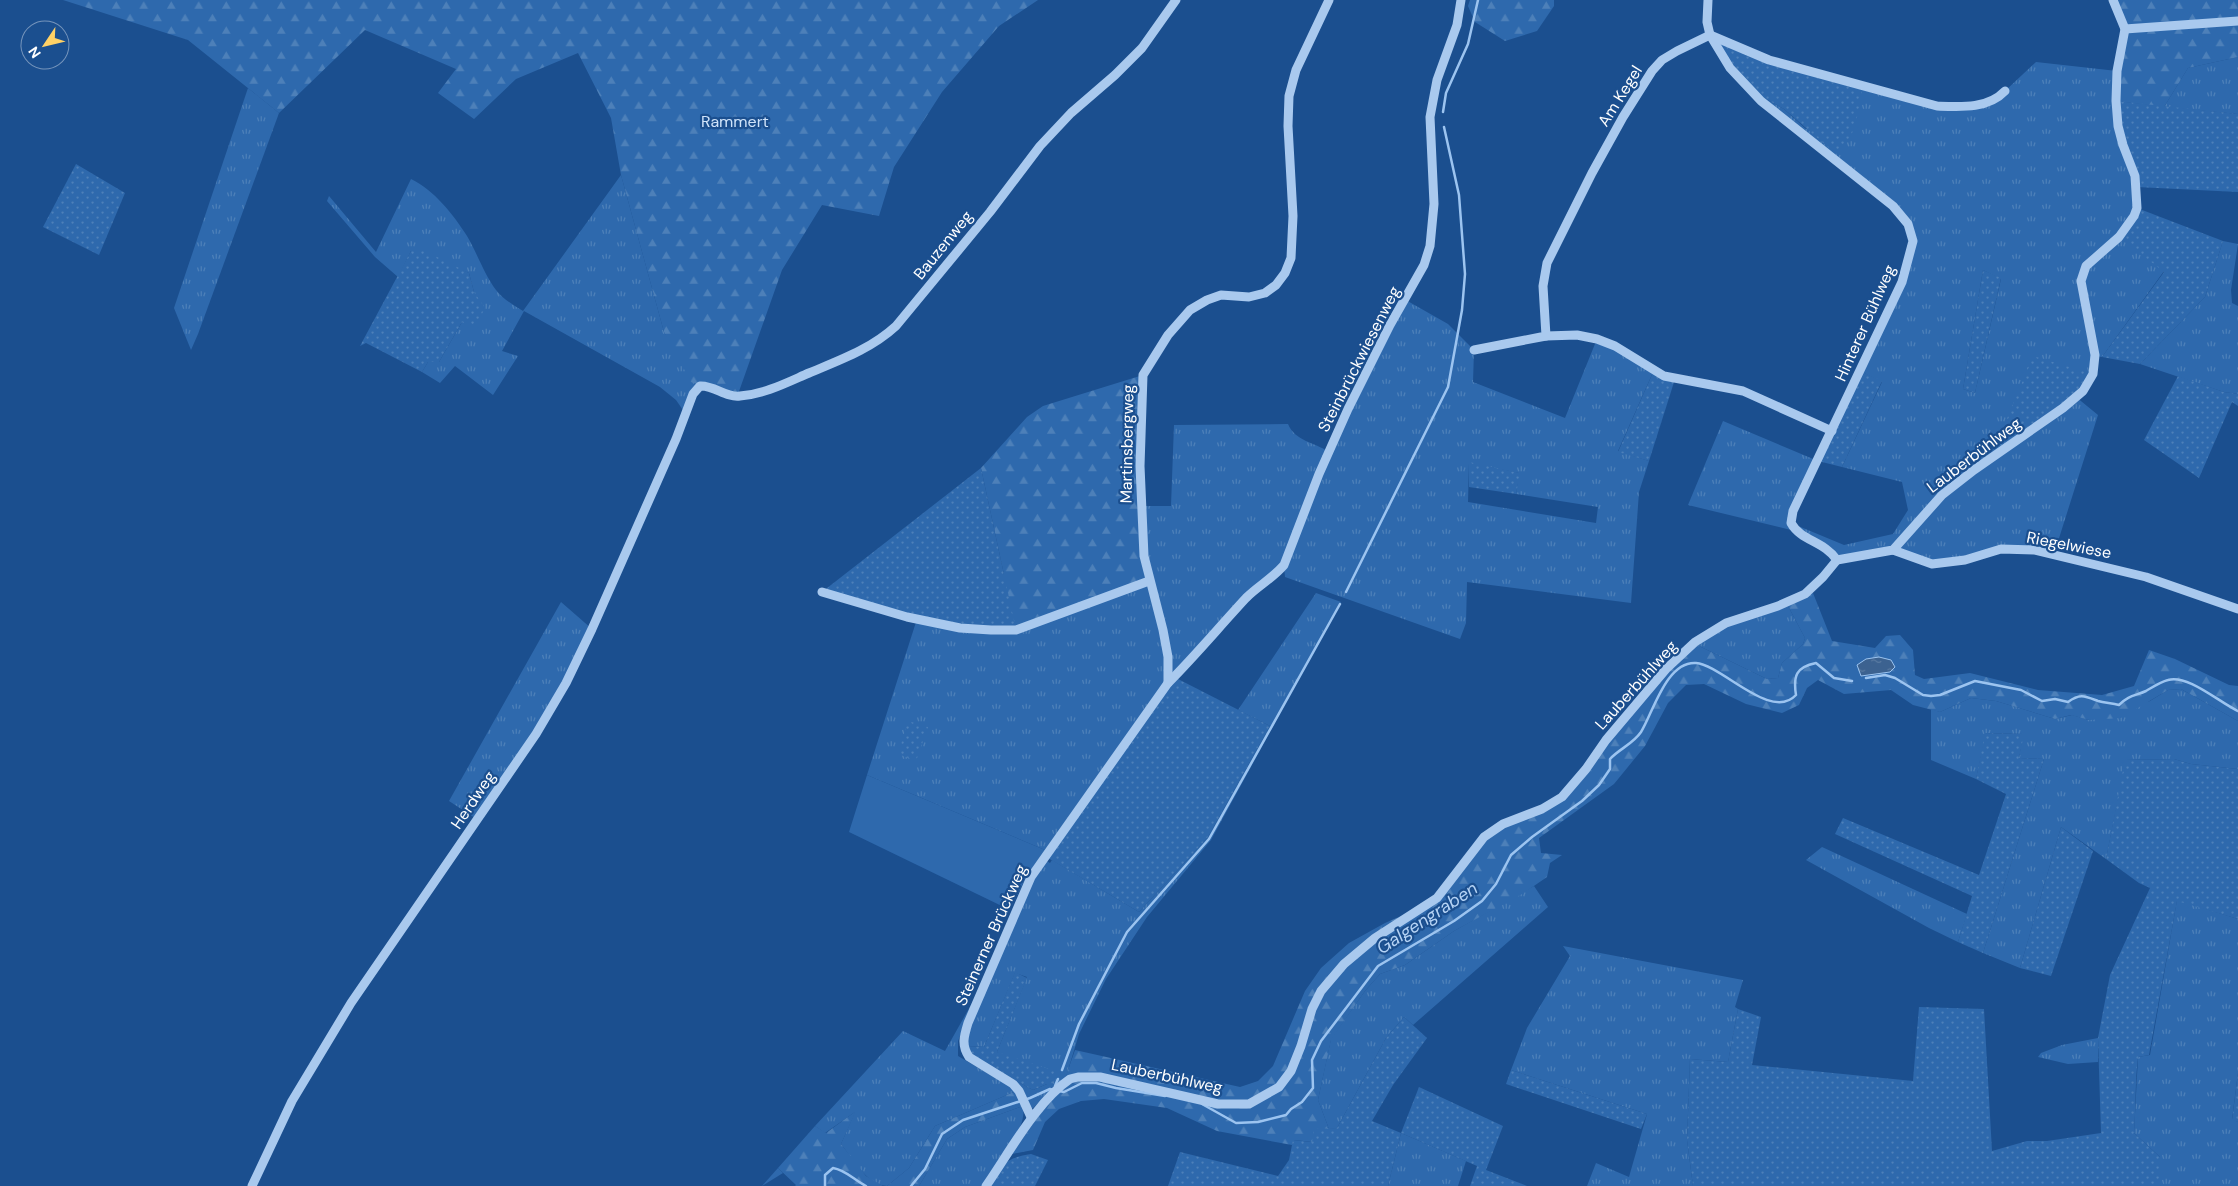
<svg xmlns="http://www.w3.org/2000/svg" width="2238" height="1186" font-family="'DM Sans',sans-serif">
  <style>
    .grass { fill: url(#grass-tufts); fill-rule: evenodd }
    .forest { fill: url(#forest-firs) }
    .park { fill: #2e69ad }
    .garden { fill: url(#garden-dots) }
    .water { fill: url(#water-ripples); stroke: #9cc4f0 }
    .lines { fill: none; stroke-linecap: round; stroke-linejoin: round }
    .stream { stroke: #9cc4f0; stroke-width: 2.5 }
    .minor { stroke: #a9c9ee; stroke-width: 9 }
    .labels { text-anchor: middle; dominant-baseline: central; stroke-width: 4.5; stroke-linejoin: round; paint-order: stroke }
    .street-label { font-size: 16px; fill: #fff; stroke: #1b4f8f }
    .park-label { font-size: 16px; fill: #cfe3fa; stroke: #1b4f8f }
    .water-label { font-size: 18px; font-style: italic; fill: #b5d3f5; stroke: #1b4f8f }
  </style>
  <defs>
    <pattern id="grass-tufts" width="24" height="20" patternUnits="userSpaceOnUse" patternTransform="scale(1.25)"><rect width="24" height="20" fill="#2e69ad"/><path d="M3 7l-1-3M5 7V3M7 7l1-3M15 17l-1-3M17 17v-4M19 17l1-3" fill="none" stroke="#4d80b9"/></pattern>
    <pattern id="forest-firs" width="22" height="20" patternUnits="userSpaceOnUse" patternTransform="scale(1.25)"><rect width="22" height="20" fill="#2e69ad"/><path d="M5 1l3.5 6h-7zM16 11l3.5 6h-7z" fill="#4d80b9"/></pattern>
    <pattern id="garden-dots" width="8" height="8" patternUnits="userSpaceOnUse" patternTransform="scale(1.25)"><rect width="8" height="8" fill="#2e69ad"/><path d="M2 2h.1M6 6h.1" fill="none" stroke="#4d80b9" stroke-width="1.8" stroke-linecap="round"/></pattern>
    <pattern id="water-ripples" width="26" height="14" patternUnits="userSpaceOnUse" patternTransform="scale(1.25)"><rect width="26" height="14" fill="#3c6290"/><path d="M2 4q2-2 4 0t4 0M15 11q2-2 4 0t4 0" fill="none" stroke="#597aa1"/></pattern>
  </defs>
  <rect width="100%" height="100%" fill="#1b4f8f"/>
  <g class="grass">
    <path d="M 2238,57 L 2238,114 L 2164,107 L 2188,68 Z"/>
    <path d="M 2036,62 L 2117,71 L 2135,176 L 2137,208 L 2164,271 L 2102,357 L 2095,356 L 2093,374 L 2076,397 L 2098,415 L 2054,554 L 2012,549 L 1932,564 L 1893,550 L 1844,560 L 1795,531 L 1688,505 L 1723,421 L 1818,461 L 1791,523 L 1844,545 L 1893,534 L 1908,510 L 1902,482 L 1842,467 L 1882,382 L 1860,371 L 1902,282 L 1913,241 L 1893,206 L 1761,101 L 1764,98 L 1784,109 L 1806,129 L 1863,87 L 1965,107 L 2005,91 ZM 1983,270 L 2001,279 L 1975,393 L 1963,389 Z"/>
    <path d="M 248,88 L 279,113 L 198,334 L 191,350 L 174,308 Z"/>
    <path d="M 621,175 L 664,332 L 700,386 L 685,413 L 676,400 L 660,387 L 524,311 L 502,351 L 518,356 L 493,395 L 455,366 L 440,383 L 422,372 L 428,362 L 439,362 L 462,322 L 474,292 L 469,273 L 411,251 L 398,277 L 375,257 L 327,201 L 329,196 L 376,252 L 411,179 C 434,190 453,214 467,236 C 477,253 484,274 496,290 C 503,299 513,305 523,311 Z"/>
    <path d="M 2223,241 L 2238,244 L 2231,290 L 2232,303 L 2238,306 L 2238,394 L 2224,392 L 2140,364 L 2205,297 Z"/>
    <path d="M 1404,299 L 1448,324 L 1474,350 L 1473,382 L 1565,418 L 1597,339 L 1654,370 L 1618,451 L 1649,461 L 1639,492 L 1631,603 L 1467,582 L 1466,623 L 1460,639 L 1285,577 L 1284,566 L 1156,693 L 1045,850 L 867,775 L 917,619 L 1141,506 L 1171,506 L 1174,425 L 1288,424 C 1295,441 1314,442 1329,452 ZM 1469,463 L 1519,473 L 1516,494 L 1598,507 L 1596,523 L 1468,502 Z"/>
    <path d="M 1316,593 L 1341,602 L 1211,840 L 1147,917 L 1106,979 L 1079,1034 L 1066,1077 L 1033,1108 L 1030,1108 L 1013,1079 L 1033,1090 L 1047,1084 L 997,1052 L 1027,977 L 1015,973 L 984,1047 L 966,1046 L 970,1023 L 1032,878 L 1045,860 L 1050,863 L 1052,860 L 1139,912 L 1208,837 L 1270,726 L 1238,710 Z"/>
    <path d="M 561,602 L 592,629 L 566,683 L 475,818 L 449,801 Z"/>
    <path d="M 1788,606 L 1805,638 L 1803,644 L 1782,663 L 1778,678 L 1767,679 L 1697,645 L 1725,627 Z"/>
    <path d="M 2181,689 L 2238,721 L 2238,769 L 2191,764 L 2174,759 L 2126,760 L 2106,859 L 2061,827 L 2020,968 L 1983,953 L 2044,759 L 2019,758 L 2023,734 L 1986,733 L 1976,779 L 1931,760 L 1931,709 L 1940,712 L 1971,698 L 1996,701 L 2055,719 L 2072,715 L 2089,720 L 2150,701 L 2168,690 Z"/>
    <path d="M 1822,847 L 1967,914 L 1958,942 L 1929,928 L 1806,860 Z"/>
    <path d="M 1534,886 L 1548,907 L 1413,1025 L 1404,1017 L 1386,1038 L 1337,1128 L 1329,1129 L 1318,1100 L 1331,1039 L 1365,991 L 1380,974 L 1405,965 L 1454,931 Z"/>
    <path d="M 2177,900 L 2238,919 L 2238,1073 L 2232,1119 L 2238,1122 L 2238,1186 L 2160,1186 L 2160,1157 L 2134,1133 L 2138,1057 L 2150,1055 Z"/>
    <path d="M 1563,946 L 1743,980 L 1735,1007 L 1738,1009 L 1728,1062 L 1690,1059 L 1687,1140 L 1693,1186 L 1587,1186 L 1596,1163 L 1629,1177 L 1647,1114 L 1511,1070 L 1527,1028 L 1570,956 Z"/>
    <path d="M 976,996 L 958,1041 L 958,1056 L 1011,1087 L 1016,1091 L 935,1126 L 909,1168 L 887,1186 C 867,1185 852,1158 841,1144 L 855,1112 L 825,1133 L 815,1126 L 903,1031 L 945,1051 Z"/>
    <path d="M 2098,1038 L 2098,1062 L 2068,1064 L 2038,1057 L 2041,1053 L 2062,1045 Z"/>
    <path d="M 1023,1106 C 1028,1130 995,1166 982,1186 L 919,1186 L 947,1139 L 965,1127 Z"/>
    <path d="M 1401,1133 L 1466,1161 L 1458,1186 L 1388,1186 Z"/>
    <path d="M 778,1168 L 783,1173 L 762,1186 Z"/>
  </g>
  <g class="forest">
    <path d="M 63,0 L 1038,0 L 999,26 L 942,92 L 894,167 L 879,216 L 822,205 L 782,270 L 737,397 L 691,382 L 664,332 L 621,175 L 611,118 L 578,53 L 516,79 L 474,119 L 438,93 L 456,69 L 365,30 L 279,113 L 188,40 Z"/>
    <path d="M 1470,0 L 1554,0 L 1554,6 L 1537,31 L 1505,41 L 1475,22 L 1468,6 Z"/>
    <path d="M 2113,0 L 2238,0 L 2238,57 L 2188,68 L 2164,107 L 2116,101 L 2125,29 Z"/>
    <path d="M 1143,375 L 1141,406 L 1149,581 L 1016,630 L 981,468 L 1027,417 L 1043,406 Z"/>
    <path d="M 1813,593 L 1832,641 L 1875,648 L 1886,636 L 1900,635 L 1913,650 L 1915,675 L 1924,679 L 1970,673 L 2038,690 L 2102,695 L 2134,686 L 2149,650 L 2175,659 L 2229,685 L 2238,686 L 2238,721 L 2181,689 L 2168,690 L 2121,718 L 2089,720 L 2071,715 L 2055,719 L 1996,701 L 1971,698 L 1940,712 L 1913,705 L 1891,690 L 1844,694 L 1818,680 L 1807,688 L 1799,705 L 1782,713 L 1746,704 L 1704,684 L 1686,685 L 1668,703 L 1645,746 L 1614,784 L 1539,838 L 1541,853 L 1562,855 L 1550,863 L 1547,877 L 1522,894 L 1454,931 L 1405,965 L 1380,974 L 1365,991 L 1331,1040 L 1318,1100 L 1329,1129 L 1315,1129 L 1313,1142 L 1294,1140 L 1292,1145 L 1217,1131 L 1167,1108 L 1104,1099 L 1081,1101 L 1059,1109 L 1045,1122 L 1033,1150 L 1012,1154 L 1037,1118 L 1061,1090 L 1075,1050 L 1240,1087 L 1258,1081 L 1273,1066 L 1305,991 L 1321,968 L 1349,943 L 1385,923 L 1438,900 L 1485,838 L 1504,826 L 1563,798 L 1667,671 L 1697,645 L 1767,679 L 1778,678 L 1782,663 L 1803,644 L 1805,638 L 1788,606 Z"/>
    <path d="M 1016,1091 L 1023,1106 L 965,1127 L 947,1139 L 919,1186 L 887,1186 L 909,1168 L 935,1126 Z"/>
    <path d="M 856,1111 L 841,1144 L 866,1176 L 883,1186 L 795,1186 L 796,1185 L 778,1168 L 815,1126 L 826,1133 Z"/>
  </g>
  <path class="park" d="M 867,775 L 1045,850 L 1027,875 L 1010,910 L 849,832 Z"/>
  <g class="garden">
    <path d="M 1710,35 L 1769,60 L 1863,87 C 1858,108 1857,141 1836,152 L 1829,148 L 1784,109 L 1764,98 L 1761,101 Z"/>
    <path d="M 2116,101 L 2238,114 L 2238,192 L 2137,187 Z"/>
    <path d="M 76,164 L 125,193 L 99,255 L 43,227 Z"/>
    <path d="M 2137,208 L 2223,241 L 2205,297 L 2140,364 L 2102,357 L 2164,272 L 2119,237 Z"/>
    <path d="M 416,249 L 421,249 L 469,273 L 474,292 L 485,308 L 474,329 L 462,322 L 439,362 L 428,362 L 422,372 L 366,343 L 360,346 L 411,251 Z"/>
    <path d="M 1983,270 L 2001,278 L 1975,393 L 1963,389 Z"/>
    <path d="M 2033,356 L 2093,374 L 2083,391 L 2026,434 L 2006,421 Z"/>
    <path d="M 1654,370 L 1675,379 L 1649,461 L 1618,452 Z"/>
    <path d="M 1860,371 L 1882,381 L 1842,467 L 1818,461 Z"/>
    <path d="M 2178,376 L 2224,392 L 2238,394 L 2238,406 L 2232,402 L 2199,478 L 2144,440 Z"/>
    <path d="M 1469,462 L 1520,473 L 1516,494 L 1469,487 Z"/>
    <path d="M 981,468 L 1016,630 L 960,628 L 822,592 Z"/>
    <path d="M 1176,678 L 1270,726 L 1208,837 L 1139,912 L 1048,858 Z"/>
    <path d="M 908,721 L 928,727 L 916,761 L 898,754 Z"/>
    <path d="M 1985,733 L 2024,734 L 2019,758 L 2044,759 L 1983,953 L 1958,942 L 1972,896 L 1835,834 L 1843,818 L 1979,875 L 2006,794 L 1976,779 Z"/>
    <path d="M 2174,759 L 2191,764 L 2238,769 L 2238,919 L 2177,901 L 2149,1055 L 2138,1057 C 2135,1082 2136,1107 2134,1133 L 2160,1157 L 2160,1186 L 1693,1186 L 1687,1140 L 1690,1059 L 1728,1062 L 1738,1009 L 1761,1017 L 1752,1065 L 1913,1081 L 1919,1007 L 1984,1009 L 1992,1151 L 2027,1141 L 2047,1141 L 2101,1133 L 2098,1038 L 2110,975 L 2150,888 L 2139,883 L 2106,859 L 2125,760 Z"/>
    <path d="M 2061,827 L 2093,851 L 2051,976 L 2020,968 Z"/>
    <path d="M 1015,972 L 1027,978 L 997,1052 L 1058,1072 L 1051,1086 L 1047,1084 L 1033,1090 L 975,1059 L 966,1046 L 984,1047 Z"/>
    <path d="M 1404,1017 L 1427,1038 L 1393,1085 L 1372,1121 L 1401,1133 L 1419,1087 L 1503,1126 L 1486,1170 L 1527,1186 L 1470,1186 L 1477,1166 L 1401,1133 L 1388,1186 L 1168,1186 L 1180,1152 L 1278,1176 L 1289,1160 L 1293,1140 L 1312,1142 L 1314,1129 L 1337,1128 L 1386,1038 Z"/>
    <path d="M 1511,1070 L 1647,1114 L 1641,1129 L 1506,1084 Z"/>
    <path d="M 2238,1073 L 2238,1122 L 2232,1120 Z"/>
    <path d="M 1031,1154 L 1048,1160 L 1035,1186 L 988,1186 C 1003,1165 1004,1158 1031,1154 Z"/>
  </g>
  <path class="water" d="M 1879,657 L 1891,660 L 1895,667 L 1890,672 L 1861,676 L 1857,665 L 1866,659 Z"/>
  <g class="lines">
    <g class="stream">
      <path d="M 1443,112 L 1446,93 L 1468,44 L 1478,0"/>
      <path d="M 1346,592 L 1448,387 L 1462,310 L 1465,274 L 1459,195 L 1444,127"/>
      <path d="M 1866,678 L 1885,675 L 1895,678 L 1923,695 L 1931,696 L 1940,695 L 1975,681 L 2021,690 L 2042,701 L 2055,699 L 2068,702 C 2080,693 2085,696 2098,701 C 2105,703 2112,703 2119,705 C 2129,695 2135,696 2146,691 C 2153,687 2160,682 2168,680 C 2188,674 2220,703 2238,711"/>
      <path d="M 1062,1070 L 1079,1024 L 1127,932 L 1209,839 L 1340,604"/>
      <path d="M 1055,1086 L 1058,1079"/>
      <path d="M 1059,1091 L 1064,1092 L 1082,1083 L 1096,1083 L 1116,1088 L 1165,1096"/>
      <path d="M 1202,1104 L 1236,1123 L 1258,1122 L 1286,1115 L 1291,1109 L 1302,1102 L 1313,1088 L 1312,1060 L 1321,1041 L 1378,966 L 1454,921 L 1482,901 L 1496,884 L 1511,855 L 1532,837 L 1582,801 L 1599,785 L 1610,769 L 1610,759 C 1619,749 1633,744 1641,732 C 1653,713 1666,661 1696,663 C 1722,665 1771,722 1796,695 C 1793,676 1796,667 1816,663 L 1834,678 L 1852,681"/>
      <path d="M 825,1186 L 825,1175 L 833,1168 C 846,1170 854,1180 866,1186"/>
      <path d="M 911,1186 L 925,1169 L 942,1134 L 963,1120 L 1030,1098 L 1050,1089 L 1054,1090"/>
    </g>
    <g class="minor">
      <path d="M 1708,0 L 1707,22 L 1710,35 L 1730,68 L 1761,101 L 1893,206 L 1908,224 L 1913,241 L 1902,282 L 1793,511 L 1791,523 C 1801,541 1824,541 1837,560"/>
      <path d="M 2125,29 L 2238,21"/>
      <path d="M 1546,336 L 1577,335 L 1597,339 L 1615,346 L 1664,376 L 1743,391 L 1832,431"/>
      <path d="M 1474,350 L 1546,336 L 1543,286 L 1547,263 L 1592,173 L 1623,117 L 1652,71 L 1662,60 L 1677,51 L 1710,35 L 1769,60 L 1937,106 C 1961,107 1988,109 2005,91"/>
      <path d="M 1893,550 L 1932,564 L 1965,560 L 2001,549 L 2034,550 L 2146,577 L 2238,609"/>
      <path d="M 822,592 L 907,617 L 960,628 L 991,630 L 1016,630 L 1149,581"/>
      <path d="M 1168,683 L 1168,657 L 1163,630 L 1144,556 L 1140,466 L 1143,375 L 1168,335 L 1190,310 L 1207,300 L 1221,295 L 1249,297 L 1265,293 L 1276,285 L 1285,273 L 1291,258 L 1293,216 L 1288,126 L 1289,96 L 1296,70 L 1329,0"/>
      <path d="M 1031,1117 L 1019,1091 L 1013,1084 L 969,1057 C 961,1045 964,1036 968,1023 L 1031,877 L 1168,683 C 1195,656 1220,626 1246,598 C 1258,586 1273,578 1284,565 L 1319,474 L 1348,409 L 1390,325 L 1424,265 L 1430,246 L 1434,204 L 1430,117 L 1437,80 L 1457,25 L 1461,0"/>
      <path d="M 252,1186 L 292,1101 L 351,1003 L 536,734 L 566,683 L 592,629 L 676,439 L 693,394 L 700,386 C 714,385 726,398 740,396 C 765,394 786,383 809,373 C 840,360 871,349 896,326 L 990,212 L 1040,146 L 1071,113 L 1115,75 L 1142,48 L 1176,0"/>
      <path d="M 986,1186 C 1009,1153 1037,1101 1070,1079 L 1078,1077 L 1100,1077 L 1218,1104 L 1249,1104 L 1279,1087 L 1291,1071 L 1301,1046 L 1312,1009 L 1321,991 L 1344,964 L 1375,938 L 1437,898 L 1484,837 L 1503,824 L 1542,809 L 1562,797 L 1586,769 L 1606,740 L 1666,669 L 1695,642 L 1726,623 L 1778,606 L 1805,594 L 1823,577 L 1837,560 L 1893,550 L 1942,495 L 1974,470 L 2063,408 L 2083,391 L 2093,374 L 2095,355 L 2081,281 L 2086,266 L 2119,237 L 2134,216 L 2137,208 L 2135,176 L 2123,145 L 2118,126 L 2116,101 L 2117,71 L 2125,29 L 2113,0"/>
    </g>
  </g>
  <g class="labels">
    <g class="street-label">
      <text transform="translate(1620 96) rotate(-58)">Am Kegel</text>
      <text transform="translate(943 245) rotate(-51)">Bauzenweg</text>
      <text transform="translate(1865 323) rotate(-66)">Hinterer Bühlweg</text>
      <text transform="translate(1359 359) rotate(-63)">Steinbrückwiesenweg</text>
      <text transform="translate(1127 444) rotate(-89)">Martinsbergweg</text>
      <text transform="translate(1974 455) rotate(-37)">Lauberbühlweg</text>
      <text transform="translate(2069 545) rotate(11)">Riegelwiese</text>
      <text transform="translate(1636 685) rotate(-48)">Lauberbühlweg</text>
      <text transform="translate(473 800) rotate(-56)">Herdweg</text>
      <text transform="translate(991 935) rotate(-66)">Steinerner Brückweg</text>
      <text transform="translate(1167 1076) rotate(12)">Lauberbühlweg</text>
    </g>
    <g class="park-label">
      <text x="735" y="121">Rammert</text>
    </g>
    <g class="water-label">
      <text transform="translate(1427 918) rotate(-33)">Galgengraben</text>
    </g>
  </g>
  <g transform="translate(45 45) rotate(235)"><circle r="24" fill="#1b4f8f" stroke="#7695bc"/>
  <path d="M0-4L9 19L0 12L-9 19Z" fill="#ffd166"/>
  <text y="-8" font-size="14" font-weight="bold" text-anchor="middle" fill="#ffffff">N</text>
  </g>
</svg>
